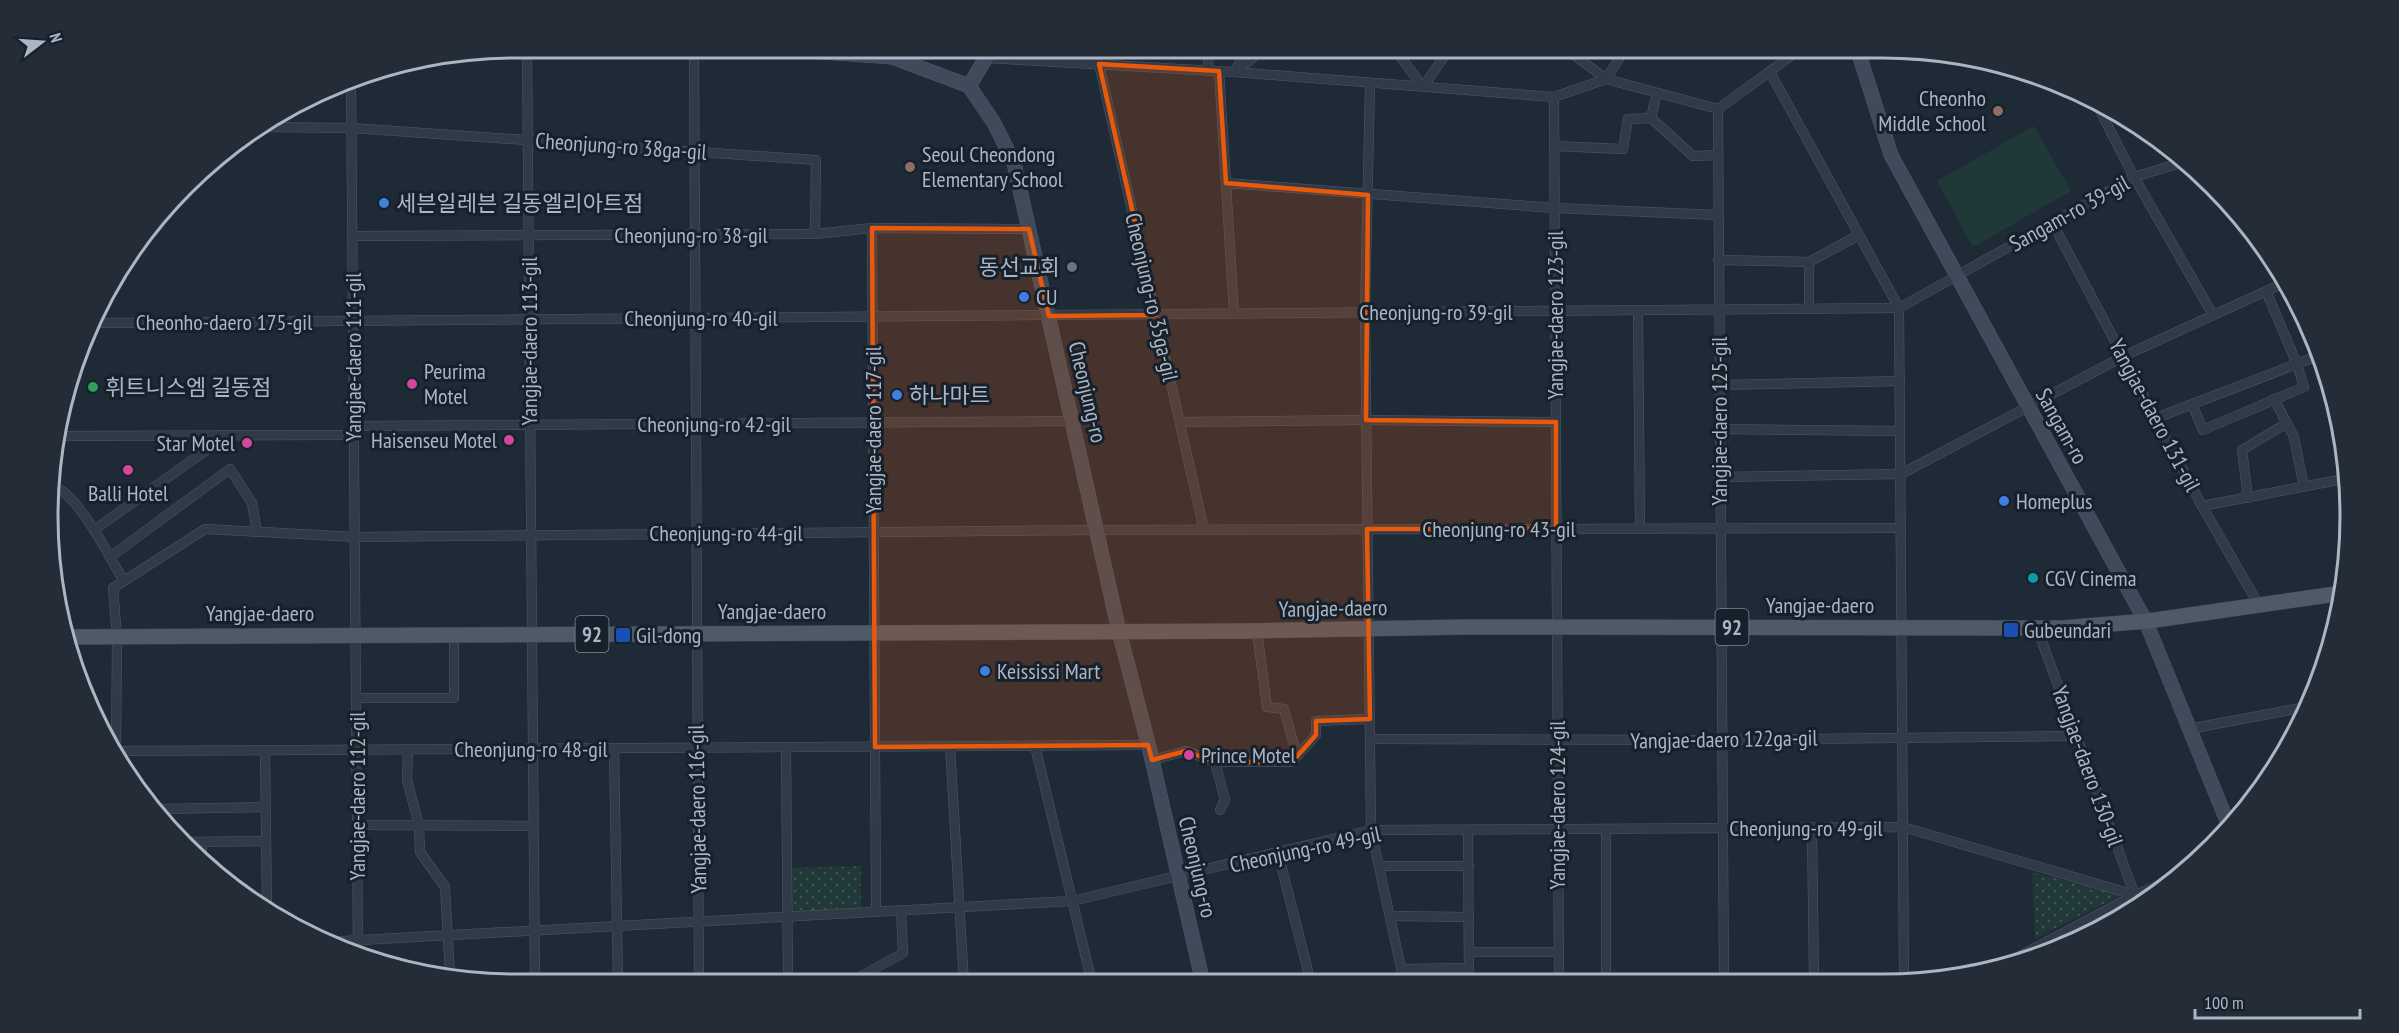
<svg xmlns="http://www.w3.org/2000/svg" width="2399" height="1033" font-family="'PT Sans Narrow','Noto Sans KR',sans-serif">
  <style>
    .grass { fill: #213839 }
    .park { fill: url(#park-dots) }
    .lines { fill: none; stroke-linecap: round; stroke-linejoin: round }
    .street-casing { stroke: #4f5965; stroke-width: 10 }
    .secondary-casing { stroke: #4f5965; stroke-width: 15 }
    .primary-casing { stroke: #3b4450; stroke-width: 16 }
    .street { stroke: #313b47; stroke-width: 9 }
    .secondary { stroke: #3f4b5a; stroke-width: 14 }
    .primary { stroke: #4f5a67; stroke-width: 15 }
    .marked { fill: #e8590c; fill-opacity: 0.2; stroke: #e8590c; stroke-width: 4.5; stroke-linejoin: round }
    .education-dot { fill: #8d6e63; stroke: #17202b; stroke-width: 2 }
    .shop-dot { fill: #3f7fe0; stroke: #17202b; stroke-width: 2 }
    .worship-dot { fill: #6b7280; stroke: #17202b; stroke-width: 2 }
    .hotel-dot { fill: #d1479c; stroke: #17202b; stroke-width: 2 }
    .leisure-dot { fill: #2e9e5b; stroke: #17202b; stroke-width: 2 }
    .culture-dot { fill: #0f9aa8; stroke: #17202b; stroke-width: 2 }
    .transit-dot { fill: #1a4fb4; stroke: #17202b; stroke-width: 2 }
    .labels { text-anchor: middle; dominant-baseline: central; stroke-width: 6; stroke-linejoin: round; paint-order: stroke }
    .shield { fill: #17202b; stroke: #7f8996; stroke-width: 1.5 }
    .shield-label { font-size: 21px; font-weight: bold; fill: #abb6c4 }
    .poi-label { font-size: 22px; fill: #abb6c4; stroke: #17202b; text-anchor: start }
    .street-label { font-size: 22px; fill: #abb6c4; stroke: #17202b }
    .rim { fill: none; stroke: #abb6c4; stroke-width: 3 }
  </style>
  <defs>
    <pattern id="park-dots" width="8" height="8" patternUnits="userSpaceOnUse" patternTransform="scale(1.5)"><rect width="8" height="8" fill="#213839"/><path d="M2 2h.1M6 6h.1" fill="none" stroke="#3f5354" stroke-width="1.8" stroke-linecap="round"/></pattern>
  </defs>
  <rect width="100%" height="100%" fill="#1e2a36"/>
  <path class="grass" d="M 2034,126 L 2071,191 L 1973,247 L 1937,181 Z"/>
  <g class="park">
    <path d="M 861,866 L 861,908 L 791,913 L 790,868 Z"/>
    <path d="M 2032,872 L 2121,895 L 2035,939 Z"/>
  </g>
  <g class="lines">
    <defs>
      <g id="street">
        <path d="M 527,48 L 535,985"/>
        <path d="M 694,48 L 699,984"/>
        <path d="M 1076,48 L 1079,63"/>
        <path d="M 1207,48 L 1209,70"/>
        <path d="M 1394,48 L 1423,87 L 1450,48"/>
        <path d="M 1565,48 L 1606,79"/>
        <path d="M 986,58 L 1234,72 L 1554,97 L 1606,79 L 1718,109"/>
        <path d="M 1099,64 L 1204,530"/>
        <path d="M 1106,64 L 1110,48"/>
        <path d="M 1237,67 L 1248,48"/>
        <path d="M 1219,71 L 1234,313"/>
        <path d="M 1234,72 L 1266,48"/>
        <path d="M 1770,72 L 1899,308 L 1904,981"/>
        <path d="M 351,79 L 358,956"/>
        <path d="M 1606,79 L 1626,48"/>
        <path d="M 1370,83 L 1365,312 L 1371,830 L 1404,982"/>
        <path d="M 1554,97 L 1559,982"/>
        <path d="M 2095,101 L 2134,177 L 2213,315"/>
        <path d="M 1718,109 L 1724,982"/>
        <path d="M 1718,109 L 1802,48"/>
        <path d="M 1651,118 L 1657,93"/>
        <path d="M 260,127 L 352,128 L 816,160 L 815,234"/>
        <path d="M 1554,146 L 1623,149 L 1628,119 L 1651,118 L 1693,156 L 1718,155"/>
        <path d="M 1226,183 L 1555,208 L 1718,215"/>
        <path d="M 2052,222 L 2202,506 L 2260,607"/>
        <path d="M 872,228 L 876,911"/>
        <path d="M 352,236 L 815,234 L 872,228 L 1029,229"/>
        <path d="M 1718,260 L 1809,262 L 1859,235"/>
        <path d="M 1809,262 L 1809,309"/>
        <path d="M 1638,311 L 1640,528"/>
        <path d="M 96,323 L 1899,308 L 2134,177 L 2187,161"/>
        <path d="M 1719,385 L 1900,381"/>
        <path d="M 2274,399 L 2294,437 L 2304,487"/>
        <path d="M 2192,404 L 2203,430 L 2304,387 L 2297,364 L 2266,291"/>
        <path d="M 2156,418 L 2320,355"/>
        <path d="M 1180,422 L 1366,420 L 1556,422"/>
        <path d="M 353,426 L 1074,421"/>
        <path d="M 1719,429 L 1900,431"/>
        <path d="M 57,436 L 354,435"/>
        <path d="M 1719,477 L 1901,474 L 2124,356 L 2286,282"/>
        <path d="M 55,487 C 78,495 110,557 123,580"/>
        <path d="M 2248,498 L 2242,450 L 2287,423"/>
        <path d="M 2202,506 L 2349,478"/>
        <path d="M 94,530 L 226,436"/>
        <path d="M 110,557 L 230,469 L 252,503 L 257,532"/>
        <path d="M 2037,628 L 2138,904"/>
        <path d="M 1257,631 L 1267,707 L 1284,709 L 1297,756"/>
        <path d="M 356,698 L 454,698 L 454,635"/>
        <path d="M 2189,729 L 2306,707"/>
        <path d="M 1371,739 L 1722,740 L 2077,736"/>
        <path d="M 950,746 L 964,984"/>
        <path d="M 1035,746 L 1092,983"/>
        <path d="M 614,748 L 618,985"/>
        <path d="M 786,748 L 788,984"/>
        <path d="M 408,749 L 407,780 L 419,825 L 420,852 L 445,887 L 450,974"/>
        <path d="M 265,750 L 267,911"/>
        <path d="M 111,751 L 1148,745"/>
        <path d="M 116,757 L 117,637 L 113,588 L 205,529 L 355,537 L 1097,530 L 1901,528"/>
        <path d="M 1152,760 L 1186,751 L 1215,762 L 1292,762 L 1316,735 L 1316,721 L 1370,719"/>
        <path d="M 1215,762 L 1225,800 L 1220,810"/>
        <path d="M 159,809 L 266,807"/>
        <path d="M 357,825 L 533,826"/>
        <path d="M 1812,828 L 1814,981"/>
        <path d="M 1468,830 L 1469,982"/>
        <path d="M 186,842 L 266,841"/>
        <path d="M 202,842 L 202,862"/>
        <path d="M 1278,853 L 1311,983"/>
        <path d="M 1379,866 L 1469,866"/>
        <path d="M 1390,916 L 1469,917"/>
        <path d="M 2068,930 L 2073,942"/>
        <path d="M 325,942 L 1072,901 L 1371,830 L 1903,827 L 2135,895"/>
        <path d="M 1469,952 L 1558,952"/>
        <path d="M 2012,960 L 2135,895 L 2180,876"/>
        <path d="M 1401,969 L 1469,968"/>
        <path d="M 1606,982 L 1606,829"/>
        <path d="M 788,983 L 847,984 L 903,953 L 901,910"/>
      </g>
      <g id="secondary">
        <path d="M 766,48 L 892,57 L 969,86"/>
        <path d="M 1857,48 L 1891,155 L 2146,622 L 2229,826"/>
        <path d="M 969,86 L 994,123 L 1014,163 L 1119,631 L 1150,751 L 1203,983"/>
        <path d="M 969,86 L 992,48"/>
      </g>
      <path id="primary" d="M 66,637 L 1249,631 L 1467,627 L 2062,628 L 2148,621 L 2343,593"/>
    </defs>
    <use href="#street" class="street-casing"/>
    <use href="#secondary" class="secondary-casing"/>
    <use href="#primary" class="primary-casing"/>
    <use href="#street" class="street"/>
    <use href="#secondary" class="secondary"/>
    <use href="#primary" class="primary"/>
  </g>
  <path class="marked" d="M 1099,64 L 1219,71 L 1226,183 L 1368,195 L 1366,420 L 1556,422 L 1556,529 L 1367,529 L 1370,719 L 1316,721 L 1316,735 L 1292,762 L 1215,762 L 1186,751 L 1152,760 L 1148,745 L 875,747 L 872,228 L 1029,229 L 1049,316 L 1156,315 Z"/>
  <g class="education-dot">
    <circle cx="1998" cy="111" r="6"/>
    <circle cx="910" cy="167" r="6"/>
  </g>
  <g class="shop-dot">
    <circle cx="384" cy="203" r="6"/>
    <circle cx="1024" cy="297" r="6"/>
    <circle cx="897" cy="395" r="6"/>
    <circle cx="2004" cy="501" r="6"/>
    <circle cx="985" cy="671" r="6"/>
  </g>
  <circle class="worship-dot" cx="1072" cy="267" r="6"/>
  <g class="hotel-dot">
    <circle cx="412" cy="384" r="6"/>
    <circle cx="509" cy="440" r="6"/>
    <circle cx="247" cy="443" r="6"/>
    <circle cx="128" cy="470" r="6"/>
    <circle cx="1189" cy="755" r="6"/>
  </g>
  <circle class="leisure-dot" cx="93" cy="387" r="6"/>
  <circle class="culture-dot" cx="2033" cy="578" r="6"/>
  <g class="transit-dot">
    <rect x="2003" y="622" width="16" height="16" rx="3"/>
    <rect x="615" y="627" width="16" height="16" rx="3"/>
  </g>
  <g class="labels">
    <g class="shield">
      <rect x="1715.5" y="609" width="33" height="36" rx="4.5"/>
      <rect x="575.5" y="616" width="33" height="36" rx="4.5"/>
    </g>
    <g class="shield-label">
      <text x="1732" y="627">92</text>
      <text x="592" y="634">92</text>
    </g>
    <g class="poi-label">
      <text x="1986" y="98" text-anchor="end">Cheonho<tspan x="1986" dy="25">Middle School</tspan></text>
      <text x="922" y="154">Seoul Cheondong<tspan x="922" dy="25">Elementary School</tspan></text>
      <text x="396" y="203">세븐일레븐 길동엘리아트점</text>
      <text x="1060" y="267" text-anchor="end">동선교회</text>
      <text x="1036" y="297">CU</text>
      <text x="424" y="371">Peurima<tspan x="424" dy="25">Motel</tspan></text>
      <text x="105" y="387">휘트니스엠 길동점</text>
      <text x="909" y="395">하나마트</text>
      <text x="497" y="440" text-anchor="end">Haisenseu Motel</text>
      <text x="235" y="443" text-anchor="end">Star Motel</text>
      <text x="128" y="493" text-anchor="middle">Balli Hotel</text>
      <text x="2016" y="501">Homeplus</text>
      <text x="2045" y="578">CGV Cinema</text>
      <text x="2024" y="630">Gubeundari</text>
      <text x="636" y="635">Gil-dong</text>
      <text x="997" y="671">Keississi Mart</text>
      <text x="1201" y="755">Prince Motel</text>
    </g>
    <g class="street-label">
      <text transform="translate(621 146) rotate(4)">Cheonjung-ro 38ga-gil</text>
      <text transform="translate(2069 213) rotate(-29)">Sangam-ro 39-gil</text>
      <text x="691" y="235">Cheonjung-ro 38-gil</text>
      <text transform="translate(1152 297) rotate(77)">Cheonjung-ro 35ga-gil</text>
      <text x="1436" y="312">Cheonjung-ro 39-gil</text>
      <text transform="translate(1555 315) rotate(-90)">Yangjae-daero 123-gil</text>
      <text x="701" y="318">Cheonjung-ro 40-gil</text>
      <text x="224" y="322">Cheonho-daero 175-gil</text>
      <text transform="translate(529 341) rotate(-90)">Yangjae-daero 113-gil</text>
      <text transform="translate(353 357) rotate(-90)">Yangjae-daero 111-gil</text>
      <text transform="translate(1088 392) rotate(77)">Cheonjung-ro</text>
      <text transform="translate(2155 415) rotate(62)">Yangjae-daero 131-gil</text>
      <text transform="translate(1719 421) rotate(-90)">Yangjae-daero 125-gil</text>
      <text x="714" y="424">Cheonjung-ro 42-gil</text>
      <text transform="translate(2062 426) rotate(61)">Sangam-ro</text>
      <text transform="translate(873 430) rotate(-90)">Yangjae-daero 117-gil</text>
      <text x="1499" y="529">Cheonjung-ro 43-gil</text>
      <text x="726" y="533">Cheonjung-ro 44-gil</text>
      <text x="1820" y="605">Yangjae-daero</text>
      <text transform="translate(1333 608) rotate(-1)">Yangjae-daero</text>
      <text x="772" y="611">Yangjae-daero</text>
      <text x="260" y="613">Yangjae-daero</text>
      <text transform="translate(1724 739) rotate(-1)">Yangjae-daero 122ga-gil</text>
      <text x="531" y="749">Cheonjung-ro 48-gil</text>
      <text transform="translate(2088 766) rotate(70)">Yangjae-daero 130-gil</text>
      <text transform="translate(357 796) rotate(-90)">Yangjae-daero 112-gil</text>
      <text transform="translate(1557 805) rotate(-90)">Yangjae-daero 124-gil</text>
      <text transform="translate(697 809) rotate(-91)">Yangjae-daero 116-gil</text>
      <text x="1806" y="828">Cheonjung-ro 49-gil</text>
      <text transform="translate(1305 849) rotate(-12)">Cheonjung-ro 49-gil</text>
      <text transform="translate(1198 867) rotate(77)">Cheonjung-ro</text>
    </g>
  </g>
  <path d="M0 0H2399V1033H0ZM516 58H1882A458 458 0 0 1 2340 516V516A458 458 0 0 1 1882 974H516A458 458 0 0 1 58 516V516A458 458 0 0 1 516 58Z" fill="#232c37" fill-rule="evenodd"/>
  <path class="rim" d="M516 58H1882A458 458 0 0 1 2340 516V516A458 458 0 0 1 1882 974H516A458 458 0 0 1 58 516V516A458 458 0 0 1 516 58Z"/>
  <g transform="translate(42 42) rotate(73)" stroke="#17202b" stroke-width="4.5" paint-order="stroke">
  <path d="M0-4.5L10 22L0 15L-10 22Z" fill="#abb6c4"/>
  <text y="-9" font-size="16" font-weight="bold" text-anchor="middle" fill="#abb6c4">N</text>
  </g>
  <path d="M2195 1009v9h165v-9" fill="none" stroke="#abb6c4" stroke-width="3"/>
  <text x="2204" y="1009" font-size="18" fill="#abb6c4" stroke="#17202b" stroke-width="4.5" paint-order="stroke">100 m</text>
</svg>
